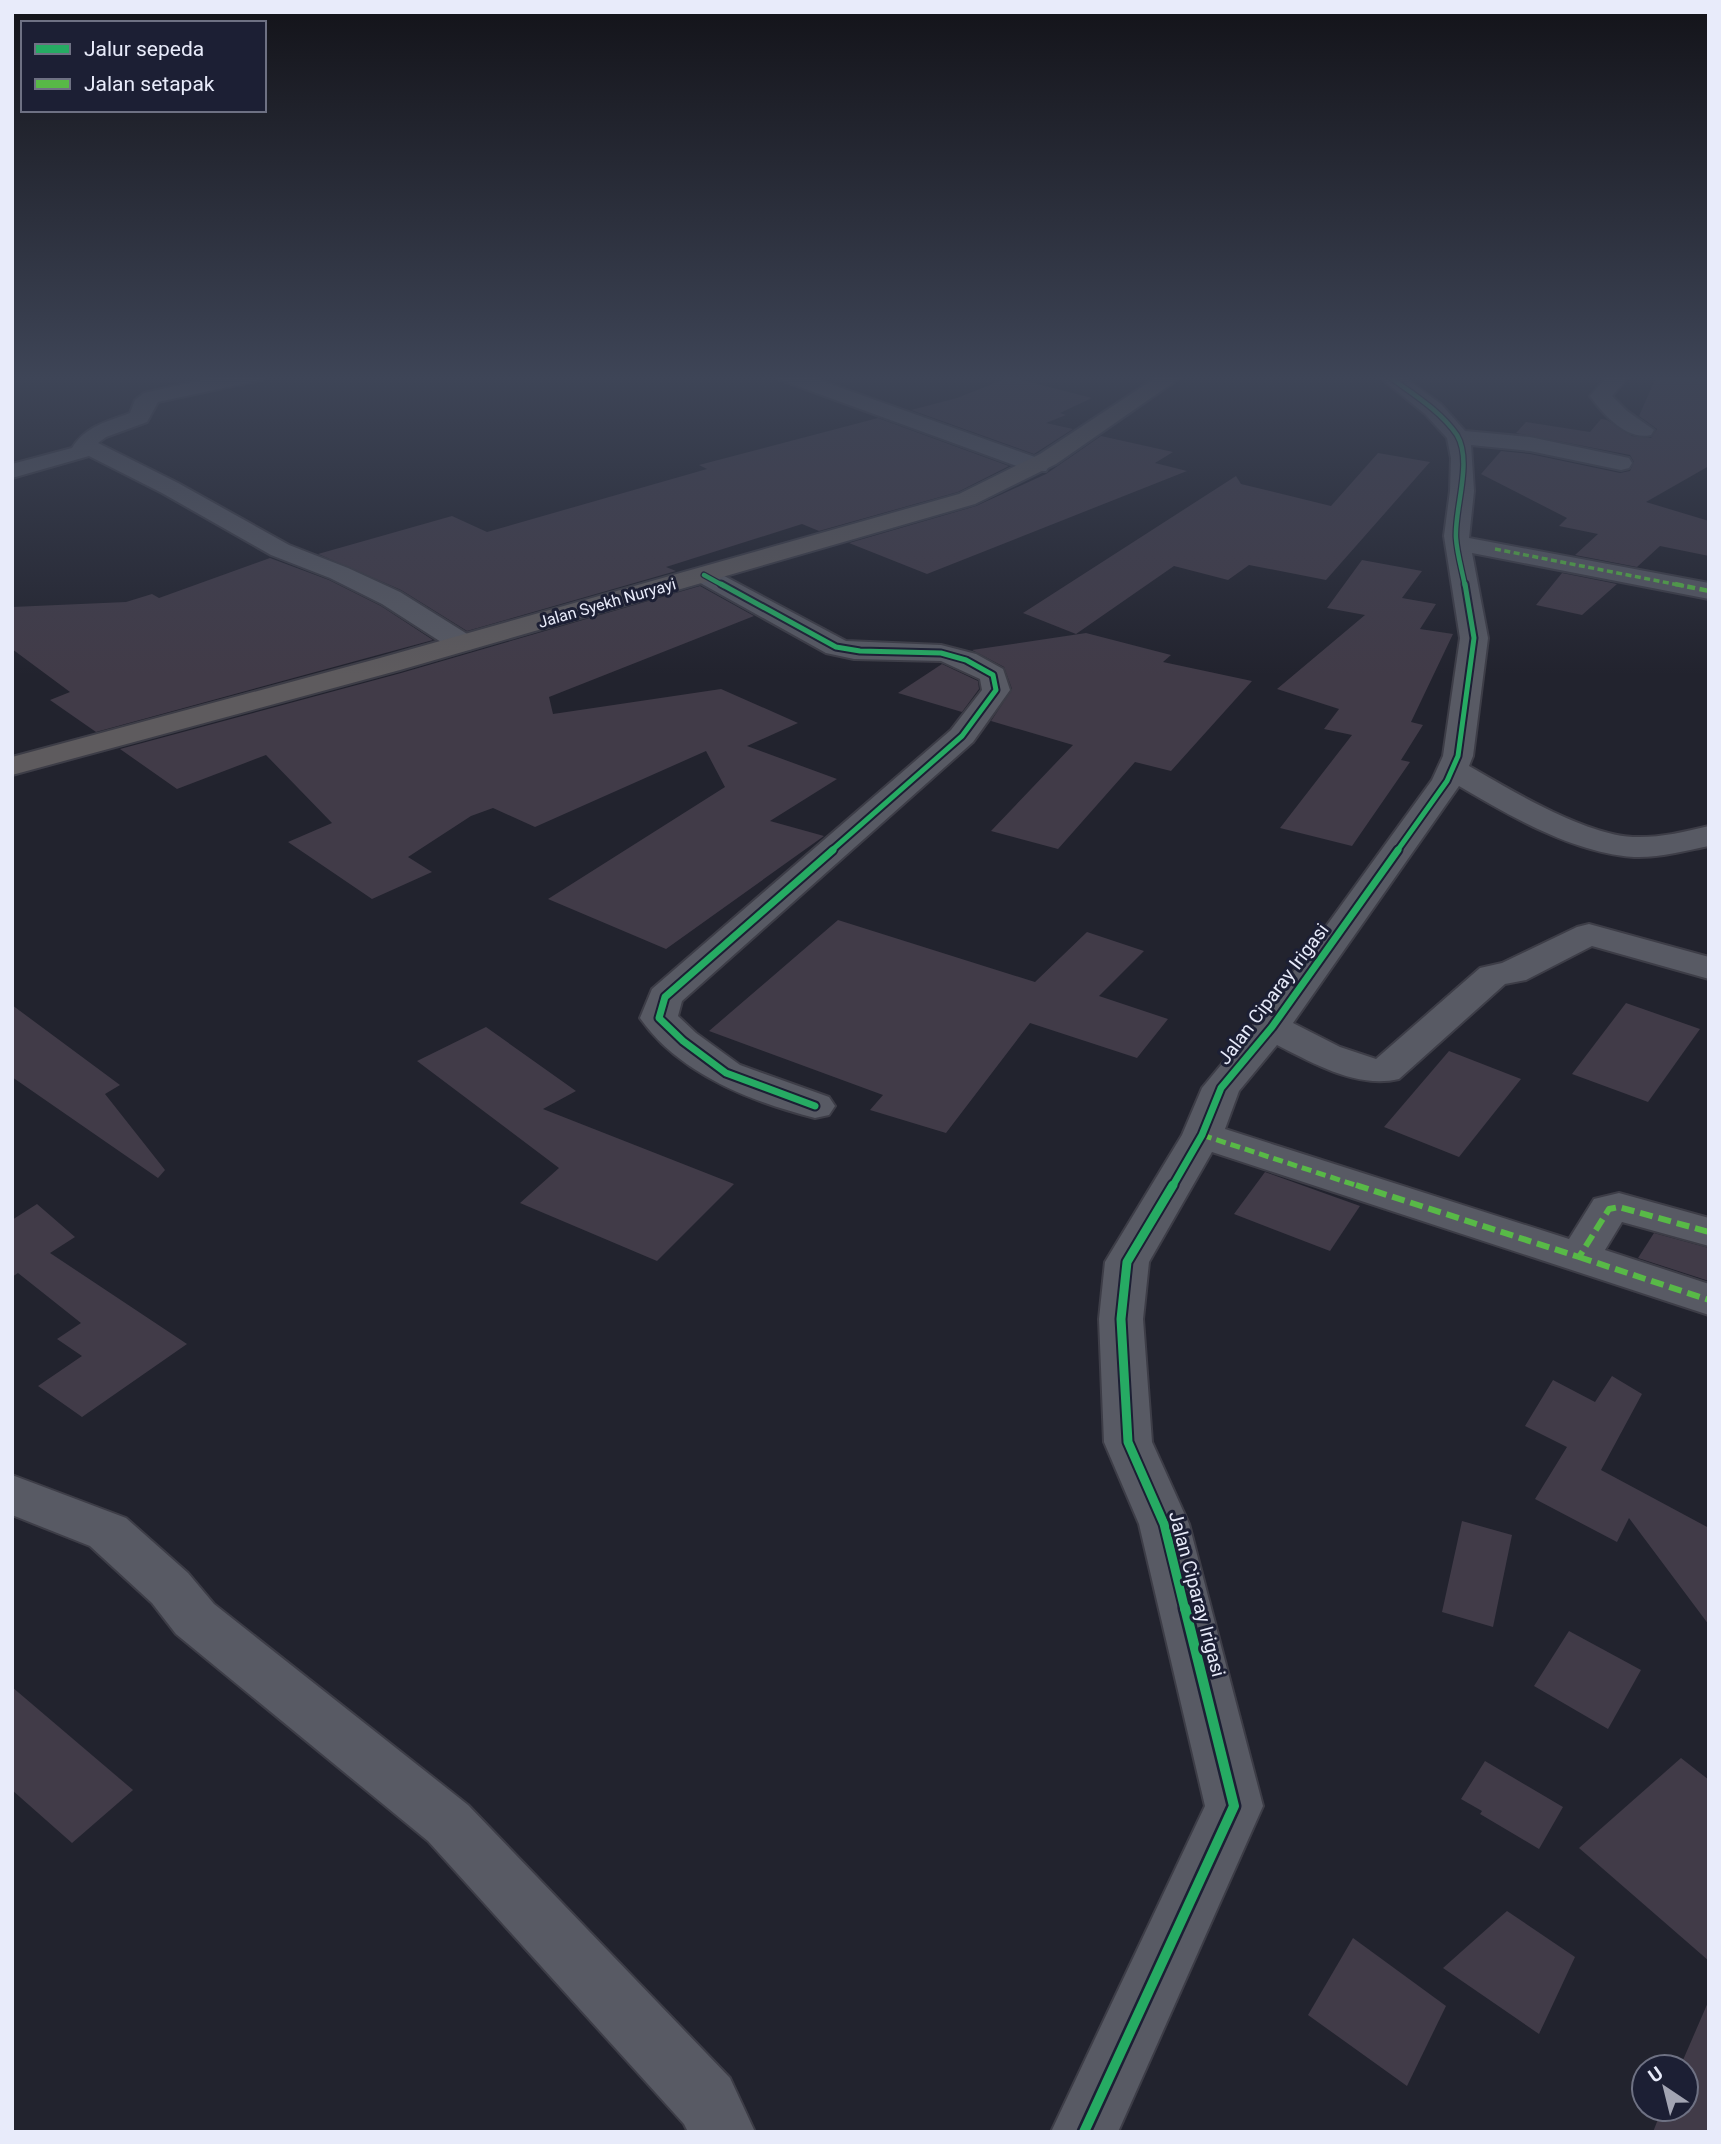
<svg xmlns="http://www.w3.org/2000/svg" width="1721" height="2144" font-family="Roboto,sans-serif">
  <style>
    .building { fill: #413b48 }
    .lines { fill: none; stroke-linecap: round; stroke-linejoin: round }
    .minor-casing { stroke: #3d3d47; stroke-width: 4 }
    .major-casing { stroke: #3d3d47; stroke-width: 4 }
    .minor { fill: #585a64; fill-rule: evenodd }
    .major { fill: #5e5b5e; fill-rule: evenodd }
    .quiet-far3 { stroke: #58b947; stroke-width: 3.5; stroke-dasharray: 6 3.5; stroke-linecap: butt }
    .quiet-far2 { stroke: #58b947; stroke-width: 4.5; stroke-dasharray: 8 4.5; stroke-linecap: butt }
    .quiet-far1 { stroke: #58b947; stroke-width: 5; stroke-dasharray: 10 5; stroke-linecap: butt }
    .quiet { stroke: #58b947; stroke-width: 6; stroke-dasharray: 13 6; stroke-linecap: butt }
    .cycleway-far4-casing { stroke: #1c1f34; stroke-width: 7 }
    .cycleway-far3-casing { stroke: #1c1f34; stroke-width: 9 }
    .cycleway-far2-casing { stroke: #1c1f34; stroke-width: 11 }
    .cycleway-far1-casing { stroke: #1c1f34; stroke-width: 13 }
    .cycleway-casing { stroke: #1c1f34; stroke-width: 15 }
    .cycleway-far4 { stroke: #26ab63; stroke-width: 4.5 }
    .cycleway-far3 { stroke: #26ab63; stroke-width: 5 }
    .cycleway-far2 { stroke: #26ab63; stroke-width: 7 }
    .cycleway-far1 { stroke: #26ab63; stroke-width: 9 }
    .cycleway { stroke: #26ab63; stroke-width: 10 }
    .labels { text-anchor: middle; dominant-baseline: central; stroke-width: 6; stroke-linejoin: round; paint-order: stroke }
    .far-street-label { font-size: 16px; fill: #e8ebfa; stroke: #1c1f34 }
    .street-label { font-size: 19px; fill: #e8ebfa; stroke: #1c1f34 }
  </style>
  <rect width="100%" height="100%" fill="#22232e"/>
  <g class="building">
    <path d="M 1657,375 L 1709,380 L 1709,466 L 1646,502 L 1709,521 L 1709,556 L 1660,546 L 1637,567 L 1575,555 L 1598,534 L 1559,526 L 1567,518 L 1481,474 L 1501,451 L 1530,454 L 1620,473 L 1630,471 L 1634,462 L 1630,455 L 1516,433 L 1526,422 L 1590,432 L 1601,419 L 1607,420 L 1632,436 L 1651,438 L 1657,429 L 1639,416 Z"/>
    <path d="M 1010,377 L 1092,398 L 1060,413 L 1066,415 L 1046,423 L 1073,429 L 1034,454 L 911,410 L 957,398 Z"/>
    <path d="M 878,418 L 1009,466 L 958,492 L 819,531 L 802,524 L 666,567 L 676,571 L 467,631 L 401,590 L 318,554 L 452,516 L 487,532 L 707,469 L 699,465 Z"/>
    <path d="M 1101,436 L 1173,452 L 1155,463 L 1187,471 L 927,574 L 849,543 L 976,506 L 1046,474 Z"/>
    <path d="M 1378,453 L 1430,462 L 1326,580 L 1249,565 L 1228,580 L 1174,566 L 1076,634 L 1023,613 L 1236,476 L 1241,484 L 1331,506 Z"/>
    <path d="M 270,558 L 329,580 L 381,606 L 433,640 L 96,732 L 50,700 L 70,692 L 12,649 L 12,607 L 126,602 L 152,594 L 159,598 Z"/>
    <path d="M 1362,560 L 1422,571 L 1402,598 L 1436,604 L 1420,629 L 1453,634 L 1411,722 L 1423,725 L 1401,760 L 1410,762 L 1352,846 L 1280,828 L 1352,735 L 1324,729 L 1339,709 L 1277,689 L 1365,615 L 1327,608 Z"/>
    <path d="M 1562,573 L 1617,584 L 1582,615 L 1536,605 Z"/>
    <path d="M 700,586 L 754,616 L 549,697 L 553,714 L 721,689 L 798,723 L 747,746 L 837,779 L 770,821 L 824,836 L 666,949 L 548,899 L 725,787 L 706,751 L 535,827 L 493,808 L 471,816 L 408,857 L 432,872 L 372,899 L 288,842 L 332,823 L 266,755 L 177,789 L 120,749 L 401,673 Z"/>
    <path d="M 1086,633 L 1171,655 L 1163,662 L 1252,681 L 1171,771 L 1135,762 L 1058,849 L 991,831 L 1073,745 L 991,721 L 1012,689 L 1004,667 L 972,650 Z"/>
    <path d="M 942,664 L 978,681 L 979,689 L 962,712 L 898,693 Z"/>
    <path d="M 838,920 L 1035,982 L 1087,932 L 1144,951 L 1099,996 L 1168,1019 L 1137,1058 L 1030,1023 L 946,1133 L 870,1110 L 883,1095 L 709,1031 Z"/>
    <path d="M 1626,1003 L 1700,1029 L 1648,1102 L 1572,1074 Z"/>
    <path d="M 12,1005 L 120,1085 L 105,1094 L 165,1170 L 158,1178 L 12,1077 Z"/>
    <path d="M 486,1027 L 576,1091 L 543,1109 L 734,1184 L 657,1261 L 520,1203 L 559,1168 L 417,1061 Z"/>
    <path d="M 1449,1051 L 1521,1079 L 1459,1157 L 1384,1127 Z"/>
    <path d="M 1265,1172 L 1360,1206 L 1330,1251 L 1234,1214 Z"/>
    <path d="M 37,1204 L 75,1237 L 50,1253 L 187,1344 L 82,1417 L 38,1386 L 82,1356 L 57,1339 L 81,1323 L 18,1273 L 12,1277 L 12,1220 Z"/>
    <path d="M 1654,1233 L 1709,1248 L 1709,1281 L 1638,1258 Z"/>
    <path d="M 1612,1376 L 1642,1394 L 1601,1470 L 1709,1528 L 1709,1625 L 1629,1518 L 1617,1542 L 1535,1499 L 1567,1447 L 1525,1426 L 1553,1380 L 1595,1402 Z"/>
    <path d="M 1462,1521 L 1512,1535 L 1493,1627 L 1442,1612 Z"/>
    <path d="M 1569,1631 L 1641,1670 L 1608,1729 L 1534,1686 Z"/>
    <path d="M 12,1687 L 133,1790 L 72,1843 L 12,1790 Z"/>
    <path d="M 1681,1758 L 1709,1780 L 1709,1961 L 1579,1848 Z"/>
    <path d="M 1485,1761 L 1563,1807 L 1539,1849 L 1480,1814 L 1482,1811 L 1461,1799 Z"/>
    <path d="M 1507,1911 L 1575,1957 L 1539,2034 L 1443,1968 Z"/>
    <path d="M 1353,1938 L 1446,2006 L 1407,2086 L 1308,2015 Z"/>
    <path d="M 1709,2000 L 1709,2132 L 1653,2132 L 1662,2109 L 1686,2109 L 1686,2067 L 1680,2067 Z"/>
  </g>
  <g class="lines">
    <defs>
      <g id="minor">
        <path d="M 225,375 L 266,375 L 263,379 L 256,381 L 158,402 L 147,422 L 106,437 L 98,443 L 178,483 L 289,545 L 348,568 L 400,592 L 472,637 L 476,643 L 472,649 L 462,651 L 452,649 L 382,604 L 330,578 L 271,555 L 162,493 L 89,456 L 12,478 L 12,464 L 72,448 C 86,426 106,422 130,413 L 135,400 L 144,393 Z"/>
        <path d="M 775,375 L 805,375 L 1046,461 L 1049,466 L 1046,471 L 1030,471 L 778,379 Z"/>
        <path d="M 1377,375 L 1401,375 L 1441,404 L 1465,431 L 1530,437 L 1629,458 L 1632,463 L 1629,468 L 1621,470 L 1530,451 L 1471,445 L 1474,491 L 1469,538 L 1709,583 L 1709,599 L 1472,553 L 1488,638 L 1473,756 L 1469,766 C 1512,791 1584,834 1633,837 C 1659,838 1684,832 1709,826 L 1709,846 C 1684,851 1659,858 1634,857 C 1573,853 1510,816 1459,786 L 1293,1023 L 1340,1047 L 1376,1059 L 1480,968 L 1502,963 L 1577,927 L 1589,924 L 1709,957 L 1709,979 L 1592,946 L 1526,980 L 1505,984 L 1399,1079 C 1357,1089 1313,1063 1277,1045 L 1239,1091 L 1225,1129 L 1569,1239 L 1594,1199 L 1619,1193 L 1709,1218 L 1709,1246 L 1622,1222 L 1605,1250 L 1709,1284 L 1709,1315 L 1212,1152 L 1149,1262 L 1143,1319 L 1152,1442 L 1189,1524 L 1263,1806 L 1118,2132 L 1051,2132 L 1205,1806 L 1139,1524 L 1104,1442 L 1099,1319 L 1105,1262 L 1182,1135 L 1202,1088 L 1259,1019 L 1432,780 L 1443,756 L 1460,638 L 1444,536 L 1450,491 L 1451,458 L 1447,438 L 1425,414 Z"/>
        <path d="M 1609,375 L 1630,375 L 1612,396 L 1627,411 L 1654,430 L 1651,435 C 1627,441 1603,414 1590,396 Z"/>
        <path d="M 704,567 L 713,570 L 846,641 L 941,645 L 976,654 L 1003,669 L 1010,690 L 973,742 L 682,1001 L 678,1016 L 696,1033 L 740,1065 L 829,1097 L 835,1106 L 829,1115 L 815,1118 C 752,1102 679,1074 640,1018 L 652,989 L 951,730 L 982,690 L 980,679 L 941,661 L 854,659 L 826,653 L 695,580 L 691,575 L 695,570 Z"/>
        <path d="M 12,1475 L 126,1518 L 188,1573 L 214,1604 L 468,1805 L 730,2078 L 755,2132 L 688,2132 L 684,2124 L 428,1841 L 176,1634 L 152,1603 L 90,1546 L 12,1515 Z"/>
      </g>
      <path id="major" d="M 1160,375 L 1184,375 L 1056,464 L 975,504 L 400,670 L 12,775 L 12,757 L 380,658 L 959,494 L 1040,454 Z"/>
    </defs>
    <use href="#minor" class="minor-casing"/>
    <use href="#major" class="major-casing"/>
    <use href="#minor" class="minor"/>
    <use href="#major" class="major"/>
    <path class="quiet-far3" d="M 1495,549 L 1684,586"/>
    <path class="quiet-far2" d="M 1675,584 L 1709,591"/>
    <path class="quiet-far1" d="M 1202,1135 L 1361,1187"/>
    <g class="quiet">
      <path d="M 1356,1185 L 1579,1257 L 1609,1209 L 1619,1207 L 1709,1232"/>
      <path d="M 1579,1257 L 1709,1300"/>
    </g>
    <defs>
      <g id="cycleway-far4">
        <path d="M 1387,375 C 1411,393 1440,410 1457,435 C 1473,462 1454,509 1456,538 C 1457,554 1462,570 1465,586"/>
        <path d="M 704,575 L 724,586"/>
      </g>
      <g id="cycleway-far3">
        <path d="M 721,584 L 836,647 L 860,651 L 941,653 L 966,660 L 993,675 L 996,690 L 962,736 L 831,851"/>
        <path d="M 1397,851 L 1447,781 L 1458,756 L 1474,638 L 1465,584"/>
      </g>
      <g id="cycleway-far2">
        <path d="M 815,1106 L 726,1073 L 683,1041 L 659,1018 L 665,997 L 833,850"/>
        <path d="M 1172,1187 L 1202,1135 L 1221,1088 L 1272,1027 L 1398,850"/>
      </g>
      <path id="cycleway-far1" d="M 1173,1185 L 1127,1262 L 1121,1319 L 1128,1442 L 1164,1524 L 1185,1610"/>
      <path id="cycleway" d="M 1084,2132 L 1234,1806 L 1185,1608"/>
    </defs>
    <use href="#cycleway-far4" class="cycleway-far4-casing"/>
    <use href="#cycleway-far3" class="cycleway-far3-casing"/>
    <use href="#cycleway-far2" class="cycleway-far2-casing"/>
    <use href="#cycleway-far1" class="cycleway-far1-casing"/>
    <use href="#cycleway" class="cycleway-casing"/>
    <use href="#cycleway-far4" class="cycleway-far4"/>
    <use href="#cycleway-far3" class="cycleway-far3"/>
    <use href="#cycleway-far2" class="cycleway-far2"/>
    <use href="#cycleway-far1" class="cycleway-far1"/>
    <use href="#cycleway" class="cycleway"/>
  </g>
  <linearGradient id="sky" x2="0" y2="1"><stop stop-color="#131319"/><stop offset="0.56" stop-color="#3e4557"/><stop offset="1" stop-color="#3e4557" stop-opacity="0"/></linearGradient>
  <rect width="1721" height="675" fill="url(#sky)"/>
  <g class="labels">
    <g class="far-street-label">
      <text transform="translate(607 603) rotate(-16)">Jalan Syekh Nuryayi</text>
    </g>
    <g class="street-label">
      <text transform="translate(1273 994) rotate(-53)">Jalan Ciparay Irigasi</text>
      <text transform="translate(1197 1594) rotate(75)">Jalan Ciparay Irigasi</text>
    </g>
  </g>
  <rect width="1721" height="2144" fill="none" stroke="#e8ebfa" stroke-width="28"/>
  <rect x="21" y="21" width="245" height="91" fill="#1c1f34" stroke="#6e7183" stroke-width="2"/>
  <rect x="35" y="44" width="35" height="10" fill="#26ab63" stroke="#6e7183" stroke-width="2"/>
  <text x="84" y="56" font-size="21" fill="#e8ebfa">Jalur sepeda</text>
  <rect x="35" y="79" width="35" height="10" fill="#58b947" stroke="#6e7183" stroke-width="2"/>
  <text x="84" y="91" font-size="21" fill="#e8ebfa">Jalan setapak</text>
  <g transform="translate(1665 2088) rotate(325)"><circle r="33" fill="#1c1f34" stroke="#6e7183" stroke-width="2"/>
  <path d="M0-5L12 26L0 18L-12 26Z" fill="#a3a5b3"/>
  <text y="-10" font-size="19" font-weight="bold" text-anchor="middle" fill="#e8ebfa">U</text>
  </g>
</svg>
